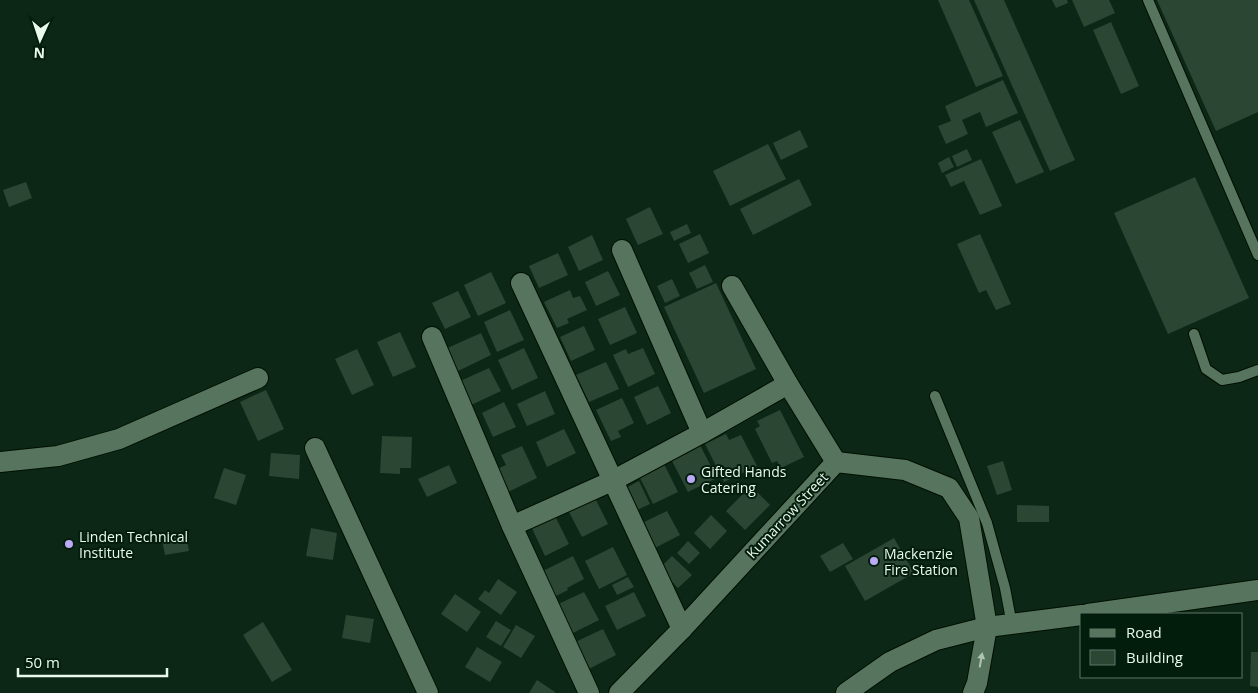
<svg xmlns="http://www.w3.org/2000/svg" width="1258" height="693" font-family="'Open Sans',sans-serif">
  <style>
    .building { fill: #2b4632 }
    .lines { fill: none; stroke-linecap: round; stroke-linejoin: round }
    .service-casing { stroke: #000f02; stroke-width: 12 }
    .minor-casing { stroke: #000f02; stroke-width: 22 }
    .service { stroke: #57745e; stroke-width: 10 }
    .minor { stroke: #57745e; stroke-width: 20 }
    .oneway { fill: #afc4b3 }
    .poi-dot { fill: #bcaaf6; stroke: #031d0c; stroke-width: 2 }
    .labels { text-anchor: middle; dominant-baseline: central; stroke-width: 4; stroke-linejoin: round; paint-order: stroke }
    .poi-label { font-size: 14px; fill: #e9f9ec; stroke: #031d0c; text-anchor: start }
    .street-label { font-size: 14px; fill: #e9f9ec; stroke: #031d0c }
  </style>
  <rect width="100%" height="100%" fill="#0c2715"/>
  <g class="building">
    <path d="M 938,0 L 969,0 L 1003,76 L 976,87 Z"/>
    <path d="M 974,0 L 1004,0 L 1075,160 L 1050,171 Z"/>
    <path d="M 1052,0 L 1067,0 L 1068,3 L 1056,8 Z"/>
    <path d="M 1072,0 L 1109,0 L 1115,13 L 1084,27 Z"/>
    <path d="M 1157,0 L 1258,0 L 1258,112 L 1216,131 Z"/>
    <path d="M 1111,22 L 1139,86 L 1121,94 L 1093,30 Z"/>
    <path d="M 1003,80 L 1018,113 L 986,127 L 980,112 L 962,120 L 968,134 L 946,144 L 938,126 L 951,121 L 945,106 Z"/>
    <path d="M 1020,120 L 1044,172 L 1016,184 L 992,132 Z"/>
    <path d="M 800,130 L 808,147 L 781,160 L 773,143 Z"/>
    <path d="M 768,144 L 786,179 L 730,206 L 713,171 Z"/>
    <path d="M 967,149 L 972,160 L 957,167 L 952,156 Z"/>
    <path d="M 949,157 L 954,167 L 942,173 L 938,163 Z"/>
    <path d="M 981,159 L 1002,206 L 980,215 L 964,181 L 951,187 L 945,175 Z"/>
    <path d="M 1195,177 L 1249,298 L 1168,334 L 1114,213 Z"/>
    <path d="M 799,179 L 812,205 L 753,235 L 740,209 Z"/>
    <path d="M 26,182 L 32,198 L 9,207 L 3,190 Z"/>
    <path d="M 650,207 L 663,234 L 638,245 L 626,219 Z"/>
    <path d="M 687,224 L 691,233 L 674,241 L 670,232 Z"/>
    <path d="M 700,234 L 709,253 L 688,263 L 679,244 Z"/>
    <path d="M 980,234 L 1011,304 L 996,310 L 986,290 L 979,293 L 957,244 Z"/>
    <path d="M 592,235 L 603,260 L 579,271 L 568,247 Z"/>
    <path d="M 558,253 L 568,275 L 539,288 L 529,266 Z"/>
    <path d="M 705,265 L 713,282 L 697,289 L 689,273 Z"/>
    <path d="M 608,271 L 620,295 L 596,306 L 585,282 Z"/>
    <path d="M 491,272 L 506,303 L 478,316 L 464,285 Z"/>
    <path d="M 672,279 L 680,296 L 665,303 L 657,286 Z"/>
    <path d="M 716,283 L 756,369 L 704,393 L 664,307 Z"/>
    <path d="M 570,290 L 573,298 L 580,296 L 587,310 L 567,319 L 569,323 L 557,328 L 544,302 Z"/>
    <path d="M 458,291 L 471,317 L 445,329 L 432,303 Z"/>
    <path d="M 625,307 L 637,333 L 610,345 L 598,319 Z"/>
    <path d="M 510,310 L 524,340 L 497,352 L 484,322 Z"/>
    <path d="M 584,326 L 595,350 L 571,361 L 560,337 Z"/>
    <path d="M 400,332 L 416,367 L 393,377 L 377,342 Z"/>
    <path d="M 481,333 L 491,355 L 454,373 L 443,350 Z"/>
    <path d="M 524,348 L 538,378 L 512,390 L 498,360 Z"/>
    <path d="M 643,348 L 655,374 L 628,387 L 613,355 L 626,349 L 628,354 Z"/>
    <path d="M 357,349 L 374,385 L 352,395 L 335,359 Z"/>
    <path d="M 606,362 L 619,389 L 589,402 L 576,375 Z"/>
    <path d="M 489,368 L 501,391 L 469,406 L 458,382 Z"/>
    <path d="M 658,386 L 671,413 L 647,425 L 634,397 Z"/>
    <path d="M 266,390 L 284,429 L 258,441 L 240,402 Z"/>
    <path d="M 545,391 L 555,414 L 527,426 L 517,404 Z"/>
    <path d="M 622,398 L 634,423 L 618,431 L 621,437 L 611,441 L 596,410 Z"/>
    <path d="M 504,402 L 516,427 L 493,437 L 482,413 Z"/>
    <path d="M 780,410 L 804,457 L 781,468 L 777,461 L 772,463 L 755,429 L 760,426 L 757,421 Z"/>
    <path d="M 564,429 L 576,453 L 547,467 L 536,442 Z"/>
    <path d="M 726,434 L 729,440 L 741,435 L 757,466 L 724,482 L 705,444 Z"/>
    <path d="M 382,436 L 412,437 L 411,468 L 400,468 L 400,474 L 380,473 Z"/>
    <path d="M 700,445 L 717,478 L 688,492 L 671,459 Z"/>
    <path d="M 522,446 L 537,478 L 508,492 L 497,469 L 506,465 L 501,455 Z"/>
    <path d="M 271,453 L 300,455 L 299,479 L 269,476 Z"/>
    <path d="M 1003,461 L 1012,490 L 997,495 L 987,466 Z"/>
    <path d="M 663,462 L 678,492 L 653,504 L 638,474 Z"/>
    <path d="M 449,465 L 457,483 L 427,497 L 418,479 Z"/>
    <path d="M 224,468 L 246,475 L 236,505 L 214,498 Z"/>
    <path d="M 639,481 L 650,504 L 635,511 L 624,489 Z"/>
    <path d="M 751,486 L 770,505 L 745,530 L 726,511 Z"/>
    <path d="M 595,498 L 608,524 L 582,537 L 569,512 Z"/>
    <path d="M 1017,505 L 1049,506 L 1049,522 L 1017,522 Z"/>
    <path d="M 552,510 L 569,544 L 545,556 L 529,522 Z"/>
    <path d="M 667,511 L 680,535 L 655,548 L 642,523 Z"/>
    <path d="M 711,515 L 727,531 L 710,549 L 694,533 Z"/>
    <path d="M 311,528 L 337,533 L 333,560 L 306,556 Z"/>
    <path d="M 186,535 L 189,551 L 165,555 L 162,540 Z"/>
    <path d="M 894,538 L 914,573 L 865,601 L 845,566 Z"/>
    <path d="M 688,541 L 700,553 L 689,564 L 677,553 Z"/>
    <path d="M 843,543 L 853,559 L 830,572 L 820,556 Z"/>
    <path d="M 613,547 L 627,575 L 599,589 L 585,561 Z"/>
    <path d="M 573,556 L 584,579 L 567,588 L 568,590 L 556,596 L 543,571 Z"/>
    <path d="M 672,556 L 692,575 L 678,588 L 659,569 Z"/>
    <path d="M 628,577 L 634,587 L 617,595 L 612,585 Z"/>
    <path d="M 498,579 L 517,592 L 501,615 L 478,599 L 485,590 L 489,593 Z"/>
    <path d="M 584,592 L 599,620 L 567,636 L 552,607 Z"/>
    <path d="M 634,592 L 646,616 L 617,630 L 605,606 Z"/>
    <path d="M 455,594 L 481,612 L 467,632 L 441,614 Z"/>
    <path d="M 346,615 L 374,619 L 370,643 L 342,638 Z"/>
    <path d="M 496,621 L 511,630 L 501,646 L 486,637 Z"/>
    <path d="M 263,622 L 292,670 L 272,682 L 243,635 Z"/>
    <path d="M 516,625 L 535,636 L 521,658 L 503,647 Z"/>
    <path d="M 603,629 L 616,655 L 585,671 L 571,644 Z"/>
    <path d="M 477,647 L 502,662 L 490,682 L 465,667 Z"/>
    <path d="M 1251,652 L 1258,652 L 1258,687 L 1250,686 Z"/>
    <path d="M 537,680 L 555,692 L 555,693 L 529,693 Z"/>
  </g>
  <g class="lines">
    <defs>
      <g id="service">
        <path d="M 1148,0 L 1258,255"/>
        <path d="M 1194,334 L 1206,369 L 1222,380 L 1239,377 L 1258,370"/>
        <path d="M 935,396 L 987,523 L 1005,588 L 1012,625"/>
      </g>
      <g id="minor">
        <path d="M 622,250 L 702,433"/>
        <path d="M 521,283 L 682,629"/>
        <path d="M 732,286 L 788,384 L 836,462"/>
        <path d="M 432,337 L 512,526 L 589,693"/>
        <path d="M 315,448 L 428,693"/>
        <path d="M 0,462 L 58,456 L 119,439 L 258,378"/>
        <path d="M 512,526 L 612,481 L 702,433 L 788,384"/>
        <path d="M 1088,614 L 1258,590"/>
        <path d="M 619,693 L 682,629 L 836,462 L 905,470 L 949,488 L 969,518 L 987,627 L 977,683 L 973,693"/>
        <path d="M 846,693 L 890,662 L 936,640 L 987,627 L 1082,615"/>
      </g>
    </defs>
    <use href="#service" class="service-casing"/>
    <use href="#minor" class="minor-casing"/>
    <use href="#service" class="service"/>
    <use href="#minor" class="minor"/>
  </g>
  <defs><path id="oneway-solid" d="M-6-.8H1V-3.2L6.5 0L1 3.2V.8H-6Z" transform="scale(1.25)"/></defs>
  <use class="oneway" href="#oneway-solid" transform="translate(981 660) rotate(-80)"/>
  <g class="poi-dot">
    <circle cx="691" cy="479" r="5"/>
    <circle cx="69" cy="544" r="5"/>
    <circle cx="874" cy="561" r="5"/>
  </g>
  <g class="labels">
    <g class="poi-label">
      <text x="701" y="471">Gifted Hands<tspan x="701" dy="16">Catering</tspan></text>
      <text x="79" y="536">Linden Technical<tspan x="79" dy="16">Institute</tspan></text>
      <text x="884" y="553">Mackenzie<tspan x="884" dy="16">Fire Station</tspan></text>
    </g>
    <g class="street-label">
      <text transform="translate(787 515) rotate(-47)">Kumarrow Street</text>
    </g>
  </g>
  <rect x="1080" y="613" width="162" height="65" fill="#031d0c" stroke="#5f7566"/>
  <rect x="1090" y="629" width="25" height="8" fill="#57745e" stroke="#5f7566"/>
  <text x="1126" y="638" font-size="15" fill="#e9f9ec">Road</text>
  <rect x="1090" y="650" width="25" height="15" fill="#2b4632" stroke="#5f7566"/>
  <text x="1126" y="663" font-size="15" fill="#e9f9ec">Building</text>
  <g transform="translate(40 40) rotate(183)" stroke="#031d0c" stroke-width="4" paint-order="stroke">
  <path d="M0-4L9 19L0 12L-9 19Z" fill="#e9f9ec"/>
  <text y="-8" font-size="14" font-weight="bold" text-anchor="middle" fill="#e9f9ec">N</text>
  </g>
  <path d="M18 668v8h149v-8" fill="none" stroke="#e9f9ec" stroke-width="2.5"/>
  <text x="25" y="668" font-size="15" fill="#e9f9ec" stroke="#031d0c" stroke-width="4" paint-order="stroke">50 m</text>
</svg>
